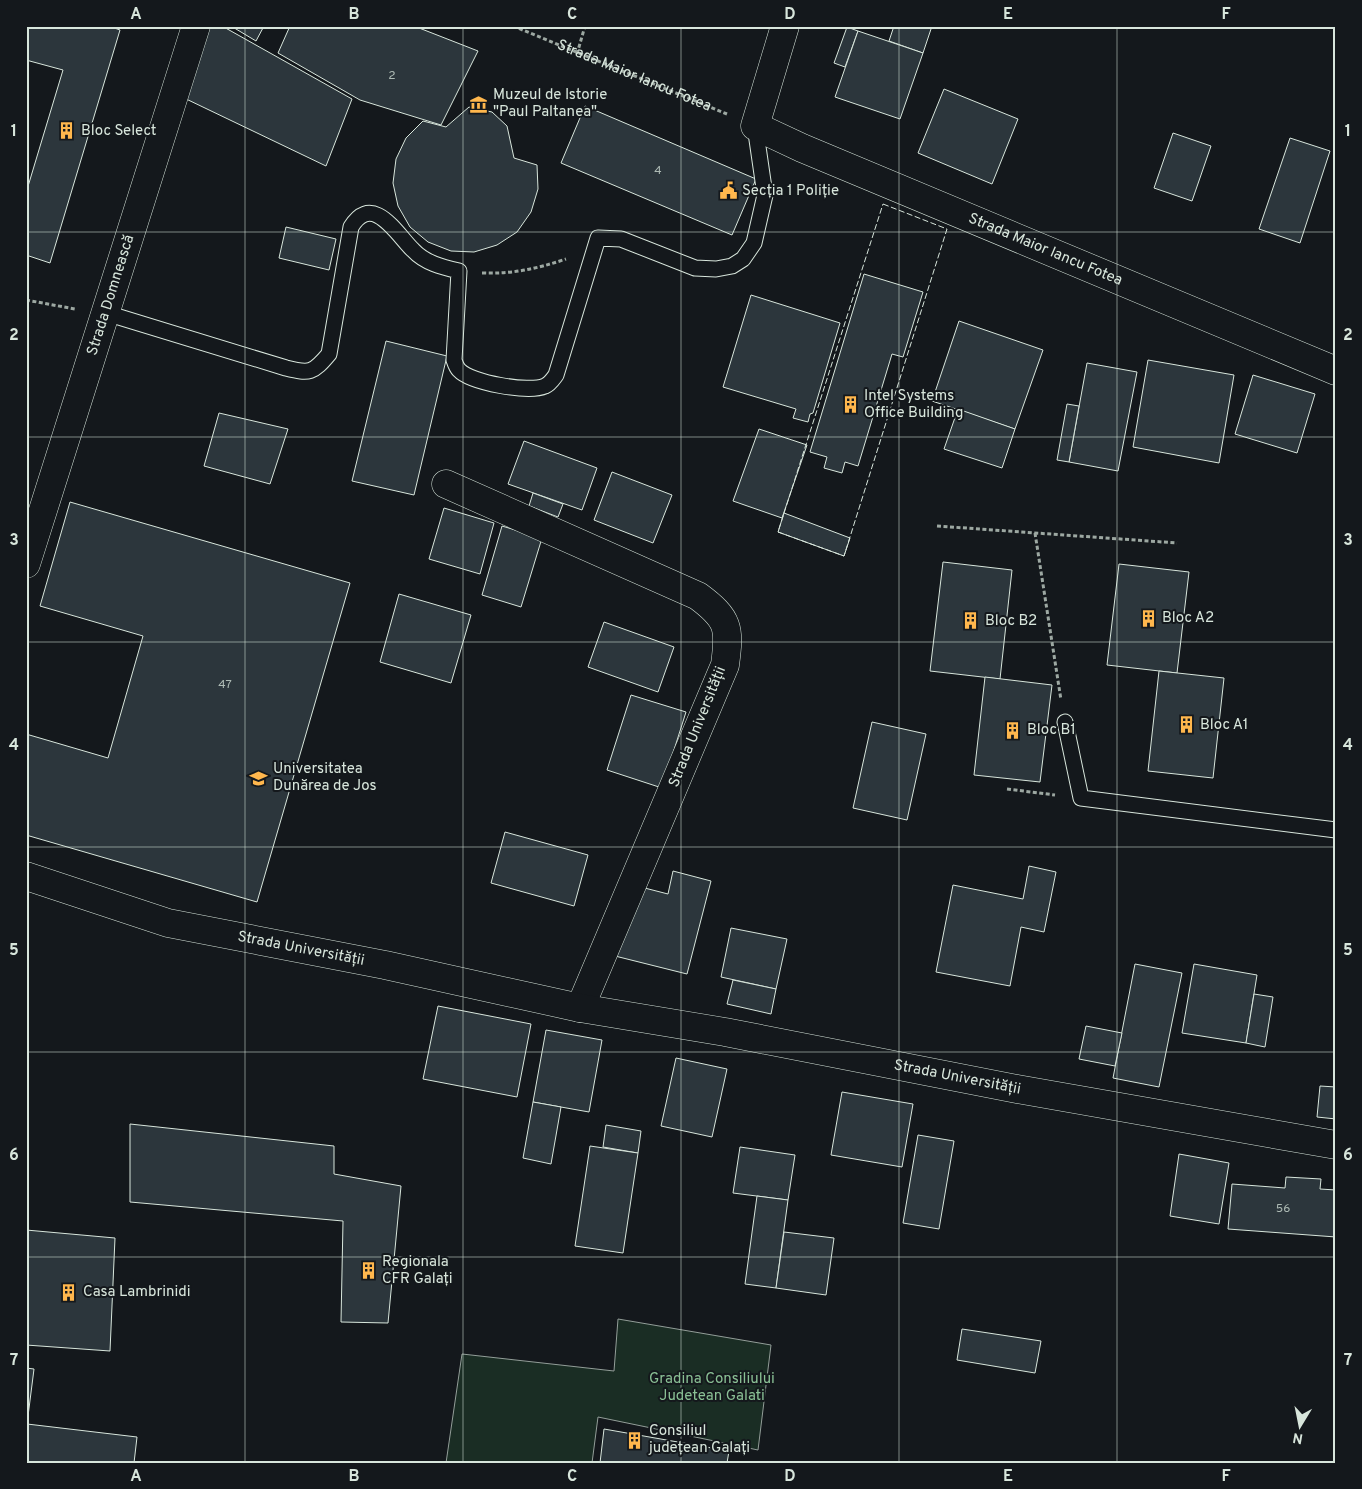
<svg xmlns="http://www.w3.org/2000/svg" width="1362" height="1489" font-family="Overpass,sans-serif">
  <style>
    .green { fill: #1a2d24; stroke: #939e99 }
    .building { fill: #2c363c; stroke: #d8e6dc }
    .lines { fill: none; stroke-linecap: round; stroke-linejoin: round }
    .lane-casing { stroke: #d8e6dc; stroke-width: 17 }
    .street-casing { stroke: #d8e6dc; stroke-width: 29 }
    .secondary-casing { stroke: #d8e6dc; stroke-width: 29 }
    .path { stroke: #9da8a2; stroke-width: 3; stroke-dasharray: 4 2.5; stroke-linecap: butt }
    .lane { stroke: #14181c; stroke-width: 15 }
    .street { stroke: #14181c; stroke-width: 28 }
    .secondary { stroke: #14181c; stroke-width: 28 }
    .fence { stroke: #d8e6dc; stroke-width: 1; stroke-dasharray: 6 2.5; stroke-linecap: butt }
    .grid { fill: none; stroke: #d8e6dc; stroke-width: 1; stroke-opacity: 0.55 }
    .labels { text-anchor: middle; dominant-baseline: central; stroke-width: 4; stroke-linejoin: round; paint-order: stroke }
    .number-label { font-size: 12px; fill: #adbab4 }
    .street-label { font-size: 15px; fill: #d8e6dc; stroke: #14181c }
    .poi-label { font-size: 15px; fill: #d8e6dc; stroke: #14181c; text-anchor: start }
    .park-label { font-size: 15px; fill: #8ac095; stroke: #14181c }
    .neatline { fill: none; stroke: #d8e6dc; stroke-width: 2 }
    .grid-label { font-size: 16px; text-anchor: middle; font-weight: bold; fill: #d8e6dc }
  </style>
  <rect width="100%" height="100%" fill="#14181c"/>
  <path class="green" d="M 618,1319 L 771,1345 L 758,1450 L 598,1417 L 592,1463 L 446,1463 L 462,1354 L 614,1371 Z"/>
  <g class="building">
    <path d="M 26,26 L 109,26 L 120,30 L 50,263 L 26,255 L 26,193 L 63,70 L 26,60 Z"/>
    <path d="M 205,26 L 222,26 L 352,99 L 326,166 L 182,97 Z"/>
    <path d="M 231,26 L 264,26 L 256,41 Z"/>
    <path d="M 290,26 L 414,26 L 478,51 L 441,125 L 360,100 L 278,53 Z"/>
    <path d="M 894,26 L 932,26 L 923,53 L 889,41 Z"/>
    <path d="M 847,27 L 858,31 L 845,67 L 834,63 Z"/>
    <path d="M 858,31 L 923,53 L 900,119 L 835,97 Z"/>
    <path d="M 944,89 L 1018,119 L 992,184 L 918,153 Z"/>
    <path d="M 585,106 L 756,179 L 732,235 L 561,163 Z"/>
    <path d="M 469,107 L 492,112 L 507,126 L 514,158 L 537,165 L 538,189 L 531,212 L 517,232 L 497,245 L 474,252 L 451,251 L 428,242 L 410,227 L 398,206 L 393,183 L 396,159 L 406,138 L 423,121 L 446,127 Z"/>
    <path d="M 1173,133 L 1211,146 L 1192,201 L 1154,188 Z"/>
    <path d="M 1290,138 L 1330,151 L 1300,243 L 1259,229 Z"/>
    <path d="M 286,227 L 336,239 L 329,270 L 279,258 Z"/>
    <path d="M 864,274 L 923,292 L 903,357 L 892,354 L 858,466 L 845,462 L 842,473 L 824,468 L 827,457 L 810,452 Z"/>
    <path d="M 751,295 L 840,323 L 813,413 L 810,414 L 808,422 L 793,418 L 796,409 L 723,387 Z"/>
    <path d="M 959,321 L 1043,350 L 1015,429 L 932,401 Z"/>
    <path d="M 386,341 L 447,356 L 414,495 L 352,481 Z"/>
    <path d="M 1148,360 L 1234,375 L 1219,463 L 1133,447 Z"/>
    <path d="M 1087,363 L 1137,372 L 1118,471 L 1069,462 Z"/>
    <path d="M 1253,375 L 1315,394 L 1297,453 L 1235,434 Z"/>
    <path d="M 1067,404 L 1079,406 L 1069,462 L 1057,460 Z"/>
    <path d="M 958,409 L 1015,429 L 1002,468 L 944,449 Z"/>
    <path d="M 219,413 L 288,429 L 270,484 L 204,466 Z"/>
    <path d="M 759,429 L 807,445 L 782,518 L 733,501 Z"/>
    <path d="M 524,441 L 597,468 L 582,510 L 508,484 Z"/>
    <path d="M 612,472 L 672,495 L 653,543 L 594,520 Z"/>
    <path d="M 533,493 L 563,504 L 558,517 L 529,506 Z"/>
    <path d="M 70,502 L 350,583 L 257,902 L 26,835 L 26,734 L 108,758 L 143,636 L 40,606 Z"/>
    <path d="M 444,508 L 494,523 L 480,574 L 429,559 Z"/>
    <path d="M 784,513 L 850,538 L 844,556 L 778,532 Z"/>
    <path d="M 502,526 L 542,538 L 521,607 L 482,595 Z"/>
    <path d="M 943,562 L 1012,570 L 1000,679 L 930,671 Z"/>
    <path d="M 1119,564 L 1189,572 L 1177,673 L 1107,665 Z"/>
    <path d="M 399,594 L 471,615 L 451,683 L 380,662 Z"/>
    <path d="M 604,622 L 674,647 L 658,692 L 588,667 Z"/>
    <path d="M 1159,671 L 1224,678 L 1213,778 L 1148,771 Z"/>
    <path d="M 985,677 L 1052,685 L 1040,782 L 974,775 Z"/>
    <path d="M 631,695 L 686,712 L 662,788 L 607,770 Z"/>
    <path d="M 872,722 L 926,734 L 907,820 L 853,808 Z"/>
    <path d="M 505,832 L 588,855 L 574,906 L 491,883 Z"/>
    <path d="M 1029,866 L 1056,872 L 1044,932 L 1021,927 L 1010,986 L 936,972 L 953,885 L 1023,899 Z"/>
    <path d="M 673,871 L 711,881 L 687,974 L 615,956 L 633,885 L 668,894 Z"/>
    <path d="M 731,928 L 787,939 L 776,989 L 721,977 Z"/>
    <path d="M 1135,964 L 1182,973 L 1159,1087 L 1113,1078 Z"/>
    <path d="M 1194,964 L 1257,975 L 1246,1043 L 1182,1033 Z"/>
    <path d="M 733,980 L 776,989 L 771,1014 L 727,1004 Z"/>
    <path d="M 1254,994 L 1273,997 L 1265,1047 L 1246,1043 Z"/>
    <path d="M 438,1006 L 531,1024 L 517,1097 L 423,1079 Z"/>
    <path d="M 1086,1026 L 1122,1033 L 1115,1066 L 1079,1059 Z"/>
    <path d="M 546,1030 L 602,1040 L 589,1112 L 533,1102 Z"/>
    <path d="M 676,1058 L 727,1069 L 712,1137 L 661,1126 Z"/>
    <path d="M 1320,1086 L 1336,1087 L 1336,1119 L 1317,1117 Z"/>
    <path d="M 842,1092 L 913,1104 L 902,1167 L 831,1155 Z"/>
    <path d="M 533,1102 L 561,1107 L 551,1164 L 523,1158 Z"/>
    <path d="M 130,1124 L 334,1146 L 334,1174 L 401,1186 L 388,1323 L 341,1322 L 343,1221 L 130,1202 Z"/>
    <path d="M 606,1125 L 641,1131 L 638,1153 L 603,1147 Z"/>
    <path d="M 918,1135 L 954,1141 L 939,1229 L 903,1223 Z"/>
    <path d="M 590,1146 L 638,1153 L 623,1253 L 575,1246 Z"/>
    <path d="M 740,1147 L 795,1155 L 788,1200 L 733,1193 Z"/>
    <path d="M 1179,1154 L 1229,1163 L 1219,1224 L 1170,1216 Z"/>
    <path d="M 1286,1177 L 1321,1179 L 1320,1189 L 1336,1190 L 1336,1237 L 1228,1229 L 1232,1184 L 1285,1188 Z"/>
    <path d="M 757,1196 L 788,1200 L 776,1288 L 745,1284 Z"/>
    <path d="M 26,1230 L 115,1238 L 110,1351 L 26,1345 Z"/>
    <path d="M 784,1232 L 834,1238 L 826,1295 L 776,1288 Z"/>
    <path d="M 962,1329 L 1041,1341 L 1035,1373 L 957,1360 Z"/>
    <path d="M 26,1368 L 34,1369 L 27,1424 L 137,1437 L 134,1463 L 26,1463 Z"/>
    <path d="M 604,1429 L 729,1451 L 727,1463 L 600,1463 Z"/>
  </g>
  <g class="lines">
    <defs>
      <g id="lane">
        <path d="M 106,313 L 286,368 C 310,374 313,373 329,354 L 351,227 C 373,191 398,236 413,250 C 425,263 442,267 459,271 L 454,360 C 455,363 457,368 459,370 C 471,383 529,393 545,386 C 550,384 553,379 556,375 L 598,238 L 621,239 L 695,268 L 716,269 L 732,266 L 743,259 L 754,243 L 765,195 L 755,126"/>
        <path d="M 1065,722 L 1081,798 L 1336,830"/>
      </g>
      <g id="street">
        <path id="s2" d="M 785,26 L 755,126 L 802,148 L 1336,371"/>
        <path d="M 446,484 L 698,596 C 729,619 730,628 725,665 L 580,1008"/>
        <path id="s3" d="M 26,876 L 168,923 L 385,965 L 580,1008 L 725,1032 L 1017,1089 L 1336,1145"/>
      </g>
      <g id="secondary">
        <path id="s4" d="M 26,564 L 196,26"/>
      </g>
    </defs>
    <use href="#lane" class="lane-casing"/>
    <use href="#street" class="street-casing"/>
    <use href="#secondary" class="secondary-casing"/>
    <g class="path">
      <path id="s1" d="M 513,26 L 727,114"/>
      <path d="M 577,54 L 585,26"/>
      <path d="M 482,273 C 513,274 536,269 566,259"/>
      <path d="M 26,300 L 75,309"/>
      <path d="M 937,526 L 1177,543"/>
      <path d="M 1035,533 L 1061,700"/>
      <path d="M 1007,789 L 1055,795"/>
    </g>
    <use href="#lane" class="lane"/>
    <use href="#street" class="street"/>
    <use href="#secondary" class="secondary"/>
    <path class="fence" d="M 883,204 L 947,229 L 844,556 L 778,532 Z"/>
  </g>
  <path class="grid" d="M 245,26 L 245,1463M 463,26 L 463,1463M 681,26 L 681,1463M 899,26 L 899,1463M 1117,26 L 1117,1463M 26,232 L 1336,232M 26,437 L 1336,437M 26,642 L 1336,642M 26,847 L 1336,847M 26,1052 L 1336,1052M 26,1257 L 1336,1257"/>
  <defs>
    <symbol id="museum-bare" viewBox="-9 -9 18 18"><path d="M0-6L6-3V-2H-6V-3ZM-5-1h2V3h-2ZM-1-1h2V3h-2ZM3-1h2V3H3ZM-6 4H6V6H-6Z" fill="#ffb74d" stroke="#14181c" stroke-width="2.5" paint-order="stroke"/></symbol>
    <symbol id="building-bare" viewBox="-9 -9 18 18"><path d="M-4-6H4V6H1V3H-1V6H-4ZM-2.5-4.3h1.7v1.8h-1.7ZM.8-4.3h1.7v1.8H.8ZM-2.5-1h1.7V.8h-1.7ZM.8-1h1.7V.8H.8Z" fill="#ffb74d" stroke="#14181c" stroke-width="2.5" paint-order="stroke"/></symbol>
    <symbol id="civic-bare" viewBox="-9 -9 18 18"><path d="M-.6-6.5H3V-4.5H.6V-3L4-1V1h2V6H-6V1h2V-1L-.6-3ZM-1.2 2.5V6h2.4V2.5Z" fill="#ffb74d" stroke="#14181c" stroke-width="2.5" paint-order="stroke"/></symbol>
    <symbol id="university-bare" viewBox="-9 -9 18 18"><path d="M0-5L7-2L0 1L-7-2ZM-4 1L0 2.5L4 1V4Q0 6-4 4Z" fill="#ffb74d" stroke="#14181c" stroke-width="2.5" paint-order="stroke"/></symbol>
  </defs>
  <g fill-rule="evenodd">
    <use href="#museum-bare" x="466" y="92" width="25" height="25"/>
    <use href="#building-bare" x="54" y="118" width="25" height="25"/>
    <use href="#civic-bare" x="716" y="178" width="25" height="25"/>
    <use href="#building-bare" x="838" y="392" width="25" height="25"/>
    <use href="#building-bare" x="1136" y="606" width="25" height="25"/>
    <use href="#building-bare" x="958" y="608" width="25" height="25"/>
    <use href="#building-bare" x="1174" y="712" width="25" height="25"/>
    <use href="#building-bare" x="1000" y="718" width="25" height="25"/>
    <use href="#university-bare" x="246" y="766" width="25" height="25"/>
    <use href="#building-bare" x="356" y="1258" width="25" height="25"/>
    <use href="#building-bare" x="56" y="1280" width="25" height="25"/>
    <use href="#building-bare" x="622" y="1428" width="25" height="25"/>
  </g>
  <g class="labels">
    <g class="number-label">
      <text x="392" y="76">2</text>
      <text x="658" y="171">4</text>
      <text x="225" y="685">47</text>
      <text x="1283" y="1209">56</text>
    </g>
    <g class="street-label">
      <text stroke="none"><textPath href="#s1" startOffset="131">Strada Maior Iancu Fotea</textPath></text>
      <text stroke="none"><textPath href="#s2" startOffset="420">Strada Maior Iancu Fotea</textPath></text>
      <text stroke="none"><textPath href="#s4" startOffset="282">Strada Domnească</textPath></text>
      <text transform="translate(698 727) rotate(-68)">Strada Universității</text>
      <text stroke="none"><textPath href="#s3" startOffset="285">Strada Universității</textPath></text>
      <text stroke="none"><textPath href="#s3" startOffset="954">Strada Universității</textPath></text>
    </g>
    <g class="poi-label">
      <text x="493" y="95">Muzeul de Istorie<tspan x="493" dy="17">"Paul Paltanea"</tspan></text>
      <text x="81" y="131">Bloc Select</text>
      <text x="742" y="191">Secția 1 Poliție</text>
      <text x="864" y="396">Intel Systems<tspan x="864" dy="17">Office Building</tspan></text>
      <text x="1162" y="618">Bloc A2</text>
      <text x="985" y="621">Bloc B2</text>
      <text x="1200" y="725">Bloc A1</text>
      <text x="1027" y="730">Bloc B1</text>
      <text x="273" y="769">Universitatea<tspan x="273" dy="17">Dunărea de Jos</tspan></text>
      <text x="382" y="1262">Regionala<tspan x="382" dy="17">CFR Galați</tspan></text>
      <text x="83" y="1292">Casa Lambrinidi</text>
      <text x="649" y="1431">Consiliul<tspan x="649" dy="17">județean Galați</tspan></text>
    </g>
    <g class="park-label">
      <text x="712" y="1379">Gradina Consiliului<tspan x="712" dy="17">Judetean Galati</tspan></text>
    </g>
  </g>
  <rect width="1362" height="1489" fill="none" stroke="#14181c" stroke-width="55"/>
  <g transform="translate(1300 1426) rotate(190)" stroke="#14181c" stroke-width="4" paint-order="stroke">
  <path d="M0-4L9 19L0 12L-9 19Z" fill="#d8e6dc"/>
  <text y="-8" font-size="14" font-weight="bold" text-anchor="middle" fill="#d8e6dc">N</text>
  </g>
  <rect x="28" y="28" width="1306" height="1434" class="neatline"/>
  <g class="grid-label">
    <text x="136" y="19">A</text>
    <text x="354" y="19">B</text>
    <text x="572" y="19">C</text>
    <text x="790" y="19">D</text>
    <text x="1008" y="19">E</text>
    <text x="1226" y="19">F</text>
    <text x="14" y="136">1</text>
    <text x="1348" y="136">1</text>
    <text x="14" y="340">2</text>
    <text x="1348" y="340">2</text>
    <text x="14" y="545">3</text>
    <text x="1348" y="545">3</text>
    <text x="14" y="750">4</text>
    <text x="1348" y="750">4</text>
    <text x="14" y="955">5</text>
    <text x="1348" y="955">5</text>
    <text x="14" y="1160">6</text>
    <text x="1348" y="1160">6</text>
    <text x="14" y="1365">7</text>
    <text x="1348" y="1365">7</text>
    <text x="136" y="1481">A</text>
    <text x="354" y="1481">B</text>
    <text x="572" y="1481">C</text>
    <text x="790" y="1481">D</text>
    <text x="1008" y="1481">E</text>
    <text x="1226" y="1481">F</text>
  </g>
</svg>
